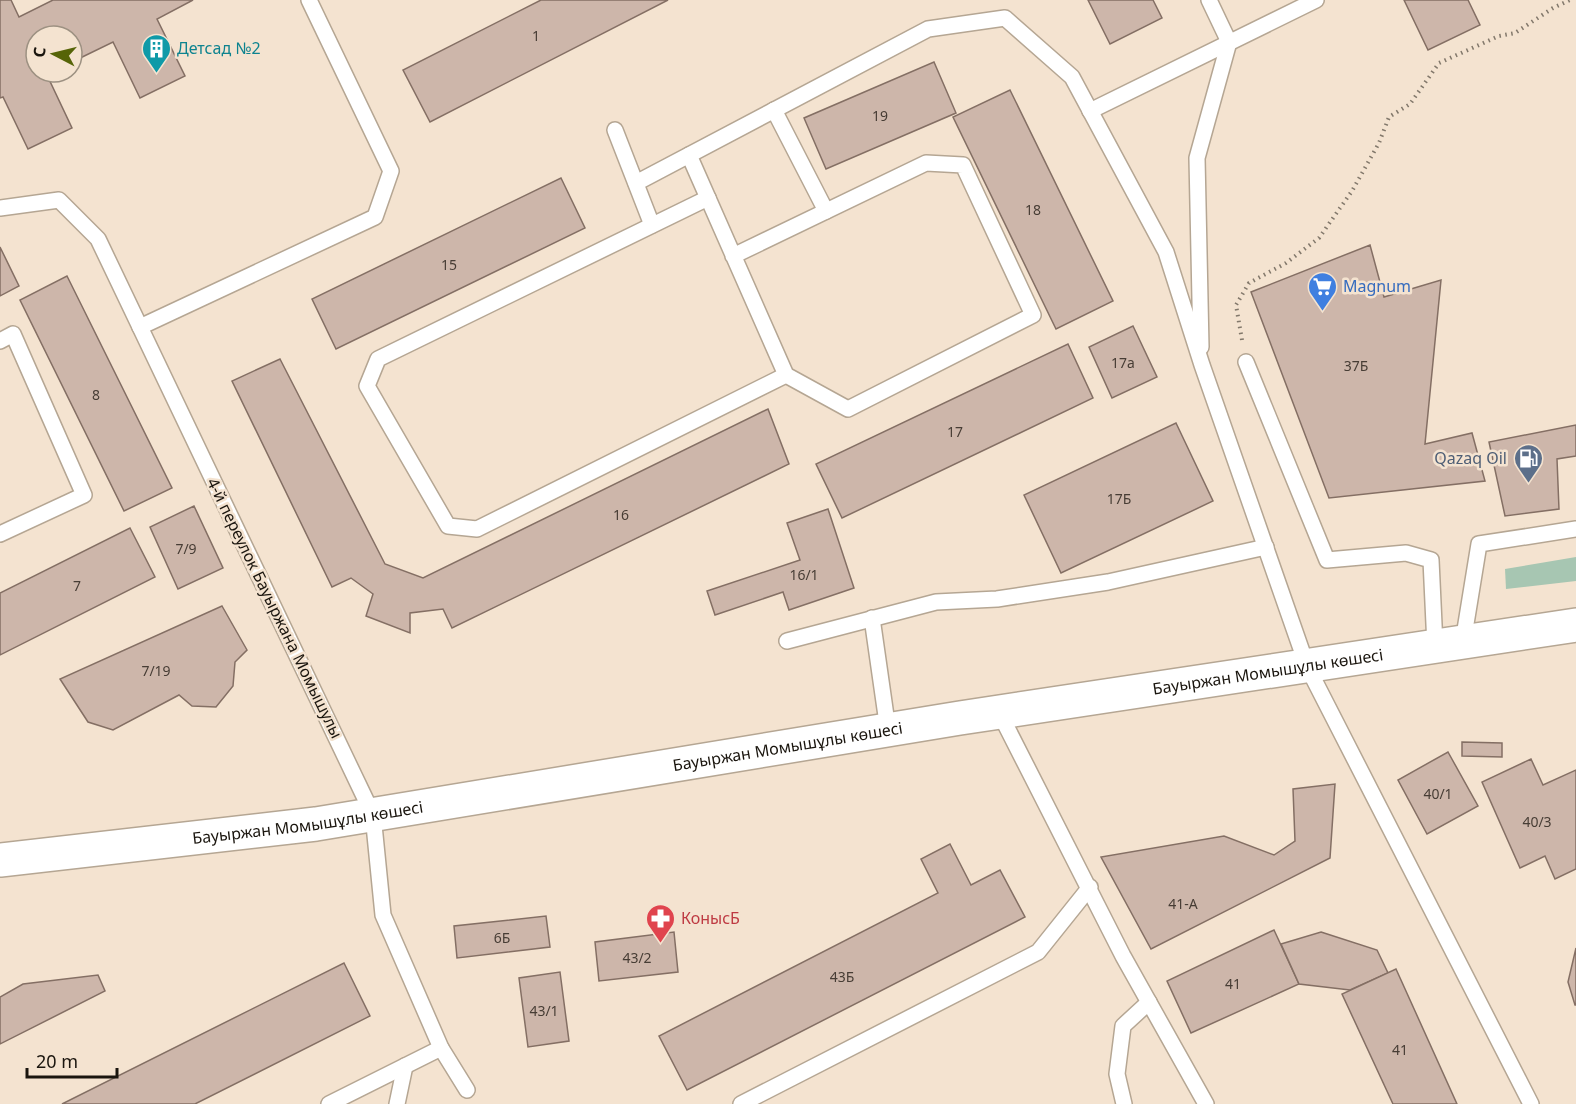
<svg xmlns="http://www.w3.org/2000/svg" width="1576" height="1104" font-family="'Noto Sans',sans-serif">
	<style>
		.green { fill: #a7c6b2 }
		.building { fill: #cdb6aa; stroke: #846f64; stroke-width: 1.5 }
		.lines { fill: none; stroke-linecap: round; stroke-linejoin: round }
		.lane-casing { stroke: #b5a693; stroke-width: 18 }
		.secondary-casing { stroke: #b5a693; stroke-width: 36 }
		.path { stroke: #82786b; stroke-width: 4; stroke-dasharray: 1.5 4.5; stroke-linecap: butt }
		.lane { stroke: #fff; stroke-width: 15 }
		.secondary { stroke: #fff; stroke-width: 33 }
		.labels { text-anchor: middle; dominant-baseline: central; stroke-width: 5; stroke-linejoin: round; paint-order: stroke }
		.number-label { font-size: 14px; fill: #473d35 }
		.culture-label { font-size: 16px; fill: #0d838f; stroke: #f4e3d0; text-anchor: start }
		.shop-label { font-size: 16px; fill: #366cbe; stroke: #f4e3d0; text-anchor: start }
		.service-label { font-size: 16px; fill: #4e5e75; stroke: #f4e3d0; text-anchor: end }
		.street-label { font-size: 16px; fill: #1a150e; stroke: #f4e3d0 }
		.health-label { font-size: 16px; fill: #be3a42; stroke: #f4e3d0; text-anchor: start }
	</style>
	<rect width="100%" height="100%" fill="#f4e3d0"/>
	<path class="green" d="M1576,557V581L1506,589L1505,569Z"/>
	<g class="building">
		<path d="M0,0H11L19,17L53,0H193L157,19L185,76L140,98L113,42L72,62V36H36V72H52L47,75L72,128L28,149L3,97L0,98Z"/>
		<path d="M541,0H668L430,122L403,70Z"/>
		<path d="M1088,0H1153L1162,18L1110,44Z"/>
		<path d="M1404,0H1468L1480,25L1428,50Z"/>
		<path d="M934,62L956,113L826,169L804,118Z"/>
		<path d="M1010,90L1113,301L1056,329L953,117Z"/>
		<path d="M561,178L585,228L336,349L312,299Z"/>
		<path d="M1370,245L1384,297L1441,280L1425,444L1472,433L1485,481L1329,498L1251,292Z"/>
		<path d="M0,247L19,286L0,296Z"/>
		<path d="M67,276L172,488L124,511L20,300Z"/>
		<path d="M1133,326L1157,377L1112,398L1089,347Z"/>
		<path d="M1068,344L1093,398L842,518L816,464Z"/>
		<path d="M280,359L385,564L423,578L768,409L789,464L452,628L443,609L410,613V633L366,616L373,594L351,578L332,587L232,381Z"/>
		<path d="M1176,423L1213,501L1061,573L1024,495Z"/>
		<path d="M1576,425V456L1557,459L1559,509L1505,516L1489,442Z"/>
		<path d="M194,506L223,568L178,589L150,527Z"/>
		<path d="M828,509L854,588L789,610L783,592L715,615L707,591L800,560L787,523Z"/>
		<path d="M130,528L155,577L0,655V593Z"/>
		<path d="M222,606L247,650L235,662L233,686L216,707L192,706L179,695L113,730L88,722L60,679Z"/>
		<path d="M1462,742L1502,743V757L1462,756Z"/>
		<path d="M1448,752L1478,806L1427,834L1398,780Z"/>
		<path d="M1531,759L1543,785L1576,770V869L1555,879L1545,856L1520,868L1482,782Z"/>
		<path d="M1335,784L1330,858L1151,949L1101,857L1224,836L1274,855L1295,841L1293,789Z"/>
		<path d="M950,844L971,885L1000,870L1025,917L687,1090L659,1036L938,893L921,859Z"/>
		<path d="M546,916L550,947L457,958L454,926Z"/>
		<path d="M1274,930L1299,984L1191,1033L1167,981Z"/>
		<path d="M674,932L678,972L599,981L595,942Z"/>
		<path d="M1321,932L1377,950L1388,973L1350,990L1299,984L1281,944Z"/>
		<path d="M1576,948V1005H1575L1568,982Z"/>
		<path d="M344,963L370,1016L195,1104H62Z"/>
		<path d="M1396,969L1457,1104H1393L1342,994Z"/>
		<path d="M560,972L569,1041L528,1047L519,978Z"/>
		<path d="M98,975L105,991L0,1044V997L23,984Z"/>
	</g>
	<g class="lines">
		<defs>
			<g id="lane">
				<path d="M774,110L826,211"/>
				<path d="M1090,111L1316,0"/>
				<path d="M615,130L652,225"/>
				<path d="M689,155L786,375L848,409L1033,315L963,165L926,163L733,256"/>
				<path d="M636,183L928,29L1005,18L1072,77L1166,252L1202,365L1307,666L1531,1104"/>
				<path d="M708,198L378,359L367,386L448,526L477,529L786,375"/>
				<path d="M0,208L59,200L98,239L373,815L383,915L441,1048L467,1090"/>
				<path d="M140,327L375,217L391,171L309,0"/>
				<path d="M0,341L13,334L84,495L0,534"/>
				<path d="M1201,347L1197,158L1229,42L1209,0"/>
				<path d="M1246,362L1327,560L1406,553L1431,560L1435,646"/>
				<path d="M872,618L888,730"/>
				<path d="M787,641L936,602L997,599L1108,582L1266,547"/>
				<path d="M1463,642L1479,544L1576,529"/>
				<path d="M999,712L1123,956L1206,1104"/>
				<path d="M329,1104L441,1048"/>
				<path d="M397,1104L405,1066"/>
				<path d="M741,1104L1038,952L1090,887"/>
				<path d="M1124,1104L1117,1074L1123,1026L1149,1002"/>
			</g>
			<g id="secondary">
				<path id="s1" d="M0,860L316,824L960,718L1576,625"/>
			</g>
		</defs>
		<use href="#lane" class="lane-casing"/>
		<use href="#secondary" class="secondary-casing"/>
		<path class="path" d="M1242,340L1236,305L1249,283L1286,263L1319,238L1352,191L1379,143L1389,117L1410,104L1439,63L1499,36L1515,33L1553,8L1570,0"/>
		<use href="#lane" class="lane"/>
		<use href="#secondary" class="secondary"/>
	</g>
	<defs>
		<symbol id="building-pin" viewBox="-11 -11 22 30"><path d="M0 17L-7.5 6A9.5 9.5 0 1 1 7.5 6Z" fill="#0f9aa8" stroke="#f4e3d0"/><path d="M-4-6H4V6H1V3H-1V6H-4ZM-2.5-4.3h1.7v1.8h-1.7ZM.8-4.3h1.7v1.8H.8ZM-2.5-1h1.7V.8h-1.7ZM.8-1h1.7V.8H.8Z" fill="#fff"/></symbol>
		<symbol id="supermarket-pin" viewBox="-11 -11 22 30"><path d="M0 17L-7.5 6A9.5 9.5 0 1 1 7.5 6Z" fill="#3f7fe0" stroke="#f4e3d0"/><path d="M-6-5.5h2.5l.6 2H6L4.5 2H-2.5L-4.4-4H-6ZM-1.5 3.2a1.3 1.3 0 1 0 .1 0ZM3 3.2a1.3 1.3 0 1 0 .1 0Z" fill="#fff"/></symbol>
		<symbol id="fuel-pin" viewBox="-11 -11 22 30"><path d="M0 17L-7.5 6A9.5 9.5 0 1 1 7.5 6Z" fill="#5c6f8a" stroke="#f4e3d0"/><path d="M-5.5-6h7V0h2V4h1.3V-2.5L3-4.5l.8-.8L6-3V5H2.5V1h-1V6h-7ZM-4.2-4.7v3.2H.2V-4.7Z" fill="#fff"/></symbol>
		<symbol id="pharmacy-pin" viewBox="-11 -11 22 30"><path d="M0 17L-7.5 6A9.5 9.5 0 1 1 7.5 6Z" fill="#e0444e" stroke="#f4e3d0"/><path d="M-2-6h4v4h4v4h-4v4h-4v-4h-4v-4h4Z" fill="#fff"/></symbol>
	</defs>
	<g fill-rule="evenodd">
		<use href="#building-pin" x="140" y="32" width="33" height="45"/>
		<use href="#supermarket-pin" x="1306" y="270" width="33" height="45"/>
		<use href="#fuel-pin" x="1512" y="442" width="33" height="45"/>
		<use href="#pharmacy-pin" x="644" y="902" width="33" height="45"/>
	</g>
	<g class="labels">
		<g class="number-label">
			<text x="536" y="35">1</text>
			<text x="880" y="115">19</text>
			<text x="1033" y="209">18</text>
			<text x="449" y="264">15</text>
			<text x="1123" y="362">17а</text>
			<text x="1356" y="365">37Б</text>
			<text x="96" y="394">8</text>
			<text x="955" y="431">17</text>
			<text x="1119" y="498">17Б</text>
			<text x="621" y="514">16</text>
			<text x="186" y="548">7/9</text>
			<text x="804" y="574">16/1</text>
			<text x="77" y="585">7</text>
			<text x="156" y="670">7/19</text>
			<text x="1438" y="793">40/1</text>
			<text x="1537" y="821">40/3</text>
			<text x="1183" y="903">41-А</text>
			<text x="502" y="937">6Б</text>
			<text x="637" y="957">43/2</text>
			<text x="842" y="976">43Б</text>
			<text x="1233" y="983">41</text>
			<text x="544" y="1010">43/1</text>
			<text x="1400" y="1049">41</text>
		</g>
		<g class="culture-label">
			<text x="177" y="48">Детсад №2</text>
		</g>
		<g class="shop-label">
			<text x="1343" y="286">Magnum</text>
		</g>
		<g class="service-label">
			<text x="1507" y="458">Qazaq Oil</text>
		</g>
		<g class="street-label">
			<text transform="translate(275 608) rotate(64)">4-й переулок Бауыржана Момышулы</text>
			<text stroke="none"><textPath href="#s1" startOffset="1282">Бауыржан Момышұлы көшесі</textPath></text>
			<text stroke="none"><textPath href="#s1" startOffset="796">Бауыржан Момышұлы көшесі</textPath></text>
			<text stroke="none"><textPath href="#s1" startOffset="310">Бауыржан Момышұлы көшесі</textPath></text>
		</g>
		<g class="health-label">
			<text x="681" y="918">КонысБ</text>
		</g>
	</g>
	<g transform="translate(54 54) rotate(277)"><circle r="28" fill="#f4e3d0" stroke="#9d9182" stroke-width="1.5"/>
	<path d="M0-4.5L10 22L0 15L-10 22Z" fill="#566408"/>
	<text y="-9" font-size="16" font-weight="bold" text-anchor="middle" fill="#1a150e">С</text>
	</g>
	<path d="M27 1068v9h90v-9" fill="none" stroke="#1a150e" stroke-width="3"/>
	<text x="36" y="1068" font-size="18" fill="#1a150e" stroke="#f4e3d0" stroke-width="4.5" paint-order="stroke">20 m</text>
</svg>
